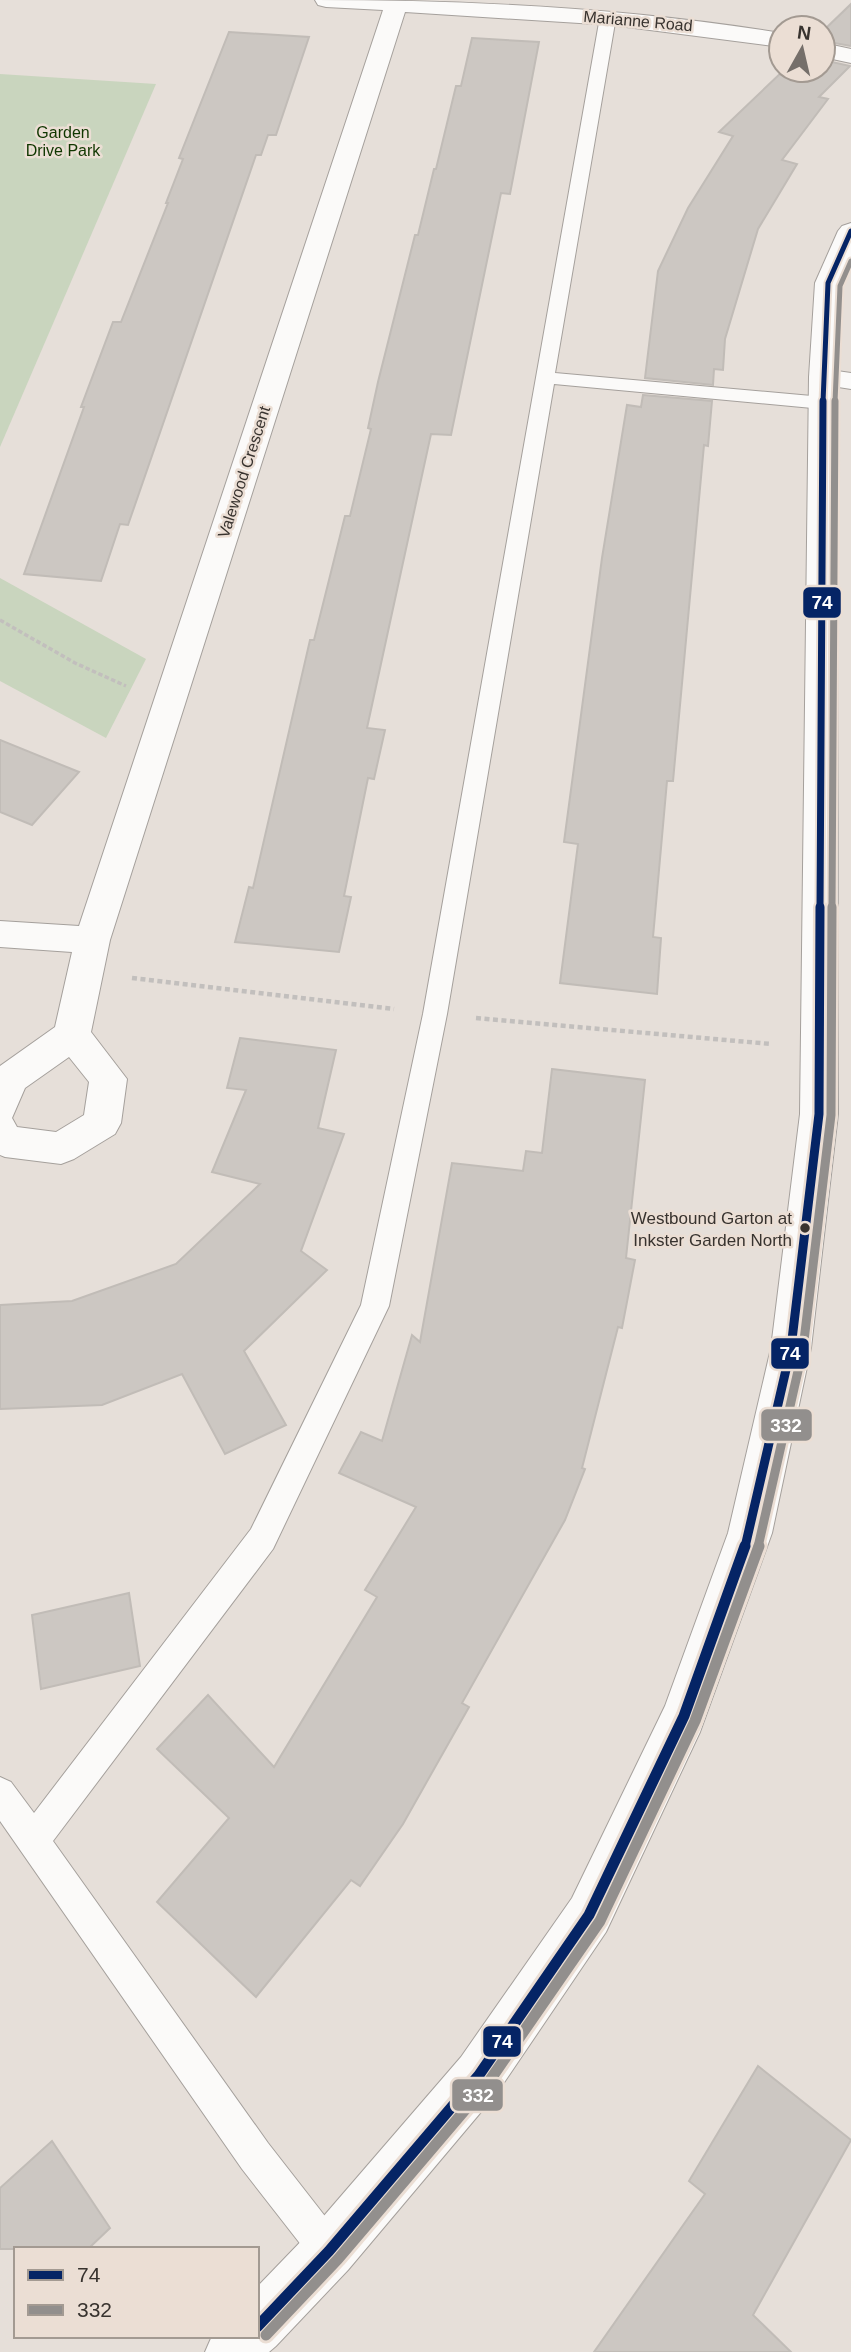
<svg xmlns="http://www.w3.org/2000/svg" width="851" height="2352" font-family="Helvetica,sans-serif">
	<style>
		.green { fill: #c9d5be }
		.building { fill: #ccc7c2; stroke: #c1bcb7; stroke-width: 2 }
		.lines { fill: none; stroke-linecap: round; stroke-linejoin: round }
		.service-casing { stroke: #a5a09c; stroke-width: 2 }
		.minor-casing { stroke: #a5a09c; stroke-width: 2 }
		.tertiary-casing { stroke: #a5a09c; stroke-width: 2 }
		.path-far1 { stroke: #c2bfbd; stroke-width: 3.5; stroke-dasharray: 4.5 2.5; stroke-linecap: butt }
		.path { stroke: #c2bfbd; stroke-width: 4.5; stroke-dasharray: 5 3.5; stroke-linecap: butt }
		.service { fill: #fbfaf9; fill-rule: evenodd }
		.minor { fill: #fbfaf9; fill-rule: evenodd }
		.tertiary { fill: #fbfaf9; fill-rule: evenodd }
		.bus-1-far3-casing { stroke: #ebded4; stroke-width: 9 }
		.bus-1-far2-casing { stroke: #ebded4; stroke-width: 11 }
		.bus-1-far1-casing { stroke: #ebded4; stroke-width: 14 }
		.bus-1-casing { stroke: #ebded4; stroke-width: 17 }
		.bus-2-far3-casing { stroke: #ebded4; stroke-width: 9 }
		.bus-2-far2-casing { stroke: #ebded4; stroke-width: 11 }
		.bus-2-far1-casing { stroke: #ebded4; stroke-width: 14 }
		.bus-2-casing { stroke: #ebded4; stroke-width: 17 }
		.bus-1-far3 { stroke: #052465; stroke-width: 5 }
		.bus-1-far2 { stroke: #052465; stroke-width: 7 }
		.bus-1-far1 { stroke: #052465; stroke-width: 9 }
		.bus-1 { stroke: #052465; stroke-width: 11 }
		.bus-2-far3 { stroke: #928f8d; stroke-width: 5 }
		.bus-2-far2 { stroke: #928f8d; stroke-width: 7 }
		.bus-2-far1 { stroke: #928f8d; stroke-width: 9 }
		.bus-2 { stroke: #928f8d; stroke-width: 11 }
		.bus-dot { fill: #38332f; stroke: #ebded4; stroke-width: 2.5 }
		.labels { text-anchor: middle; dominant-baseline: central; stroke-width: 5; stroke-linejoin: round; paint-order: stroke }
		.far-street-label { font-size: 16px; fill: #38332f; stroke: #ebded4 }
		.far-park-label { font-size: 16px; fill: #103700; stroke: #ebded4 }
		.bus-label { font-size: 17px; fill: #38332f; stroke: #ebded4; text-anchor: end }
		.line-badge { stroke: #ebded4; stroke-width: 2.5 }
		.badge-label { font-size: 19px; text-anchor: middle; font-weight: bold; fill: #fff }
	</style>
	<rect width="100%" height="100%" fill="#e6dfd9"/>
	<g class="green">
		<path d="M0,74L156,84L0,447Z"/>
		<path d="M0,578L146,659L106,738L0,681Z"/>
	</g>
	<g class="building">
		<path d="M851,4V46L823,41V31Z"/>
		<path d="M229,32L309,37L276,135H268L261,155H256L128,525L120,524L101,581L24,574L84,407H81L113,322H121L168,203H166L183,159L179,158Z"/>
		<path d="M472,38L539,42L510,194L501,193L451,435L431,434L367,728L385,730L374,779L368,778L344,896L351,897L339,952L235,942L249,887L253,888L310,640H314L345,516H350L371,429L368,428L378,382L415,235H418L434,169H436L456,86H461Z"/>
		<path d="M823,60L850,66L819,97L828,99L782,160L797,164L758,229L725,339L723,370L714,369L713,385L645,378L658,271L688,208L733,136L719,132L784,70H823Z"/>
		<path d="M643,395L712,401L708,446L704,445L673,781H667L653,937L661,938L657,994L560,983L578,844L564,842L602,558L627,405L641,407Z"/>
		<path d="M0,740L79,772L32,825L0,812Z"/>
		<path d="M240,1038L336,1050L318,1128L344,1134L301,1251L327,1270L244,1351L286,1425L225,1454L182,1374L102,1405L0,1409V1305L72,1301L176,1264L260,1184L212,1172L246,1090L227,1088Z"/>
		<path d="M552,1069L645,1080L626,1258L635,1260L622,1328L618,1327L582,1468L585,1469L565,1520L462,1703L469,1707L403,1824L360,1886L351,1880L256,1997L157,1902L229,1818L157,1749L208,1695L274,1767L377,1597L365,1590L416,1507L339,1473L361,1432L382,1441L412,1335L420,1342L452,1163L523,1171L526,1151L542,1153Z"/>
		<path d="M129,1593L140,1666L41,1689L32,1615Z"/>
		<path d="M758,2066L851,2140L753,2315L791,2352H594L705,2194L689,2181Z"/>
		<path d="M52,2141L110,2228L88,2249H0V2188Z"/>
	</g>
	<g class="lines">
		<defs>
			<path id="service" d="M608,12L616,17L555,373L823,397L832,403L823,409L554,384L447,1014L389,1306L273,1549L53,1841L268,2143L342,2238L347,2251L342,2264L329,2269L316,2264L242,2169L0,1821V1777L11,1782L34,1813L251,1529L361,1305L423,1014L600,17Z"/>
			<g id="minor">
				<path d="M315,0C471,0 627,8 781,33V47L611,25L405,12L110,940L91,1032L127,1079L121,1123L115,1134L74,1159L61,1164L5,1157L0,1155V1066L55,1027L72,952L0,947V921L79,926L383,10L326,7L318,5ZM69,1057L89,1082L84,1115L56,1132L17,1127L12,1118L25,1088Z"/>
				<path d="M823,43L851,49V63L823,57Z"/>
				<path d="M823,369L851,373V389L813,383L809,377L813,371Z"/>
			</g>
			<path id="tertiary" d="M851,223V260L841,283L837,377L838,1114L811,1348L772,1533L700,1732L606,1932L497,2093L348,2270L276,2346L269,2352H205L212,2336H257V2287L310,2232L461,2057L572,1898L665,1706L728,1533L771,1348L800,1114L809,377L815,283L838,231L842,226Z"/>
		</defs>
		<use href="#service" class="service-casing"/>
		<use href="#minor" class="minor-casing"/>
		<use href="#tertiary" class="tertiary-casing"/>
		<path class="path-far1" d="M0,620L75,663L126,686"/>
		<g class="path">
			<path d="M132,978L394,1009"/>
			<path d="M476,1018L771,1044"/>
		</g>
		<use href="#service" class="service"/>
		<use href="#minor" class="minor"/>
		<use href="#tertiary" class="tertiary"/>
		<defs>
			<path id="bus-1-far3" d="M823,402L828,283L851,231"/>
			<path id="bus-1-far2" d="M820,909L823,401"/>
			<path id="bus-1-far1" d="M745,1547L791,1348L819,1114L820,907"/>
			<path id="bus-1" d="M257,2327L329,2251L479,2075L589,1915L684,1716L745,1546"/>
			<path id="bus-2-far3" d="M835,402L840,286L851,261"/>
			<path id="bus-2-far2" d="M832,909L835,401"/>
			<path id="bus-2-far1" d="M758,1547L803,1349L831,1115L832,907"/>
			<path id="bus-2" d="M266,2335L338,2259L488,2083L600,1921L695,1721L759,1546"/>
		</defs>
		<use href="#bus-1-far3" class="bus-1-far3-casing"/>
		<use href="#bus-1-far2" class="bus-1-far2-casing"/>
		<use href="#bus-1-far1" class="bus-1-far1-casing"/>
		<use href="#bus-1" class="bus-1-casing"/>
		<use href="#bus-2-far3" class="bus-2-far3-casing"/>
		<use href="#bus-2-far2" class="bus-2-far2-casing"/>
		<use href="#bus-2-far1" class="bus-2-far1-casing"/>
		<use href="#bus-2" class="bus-2-casing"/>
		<use href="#bus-1-far3" class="bus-1-far3"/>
		<use href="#bus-1-far2" class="bus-1-far2"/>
		<use href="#bus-1-far1" class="bus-1-far1"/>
		<use href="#bus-1" class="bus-1"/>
		<use href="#bus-2-far3" class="bus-2-far3"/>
		<use href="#bus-2-far2" class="bus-2-far2"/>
		<use href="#bus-2-far1" class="bus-2-far1"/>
		<use href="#bus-2" class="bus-2"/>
	</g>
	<circle class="bus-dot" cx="805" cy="1228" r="6"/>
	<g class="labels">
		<g class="far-street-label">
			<text transform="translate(638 21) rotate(5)">Marianne Road</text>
			<text transform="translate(244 472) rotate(-72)">Valewood Crescent</text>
		</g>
		<g class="far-park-label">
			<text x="63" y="132">Garden<tspan x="63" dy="18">Drive Park</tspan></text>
		</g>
		<g class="bus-label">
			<text x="792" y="1218">Westbound Garton at<tspan x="792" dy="22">Inkster Garden North</tspan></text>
		</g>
	</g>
	<g class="line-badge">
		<rect x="802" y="586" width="40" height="33" rx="7" fill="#052465"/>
		<rect x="770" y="1337" width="40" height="33" rx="7" fill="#052465"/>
		<rect x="760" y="1408" width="53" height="34" rx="7" fill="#928f8d"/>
		<rect x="482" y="2025" width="40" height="33" rx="7" fill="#052465"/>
		<rect x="451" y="2078" width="53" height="34" rx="7" fill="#928f8d"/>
	</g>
	<g class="badge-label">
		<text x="822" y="609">74</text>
		<text x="790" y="1360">74</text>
		<text x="786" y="1432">332</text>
		<text x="502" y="2048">74</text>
		<text x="478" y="2102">332</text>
	</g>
	<rect x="14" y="2247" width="245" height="91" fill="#ebded4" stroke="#a39a92" stroke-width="2"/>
	<rect x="28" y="2270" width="35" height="10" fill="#052465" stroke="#a39a92" stroke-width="2"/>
	<text x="77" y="2282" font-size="21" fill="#38332f">74</text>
	<rect x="28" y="2305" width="35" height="10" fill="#928f8d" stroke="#a39a92" stroke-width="2"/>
	<text x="77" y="2317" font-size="21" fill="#38332f">332</text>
	<g transform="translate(802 49) rotate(8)"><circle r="33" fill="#ebded4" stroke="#a39a92" stroke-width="2"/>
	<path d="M0-5L12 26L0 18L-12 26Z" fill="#756f6a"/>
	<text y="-10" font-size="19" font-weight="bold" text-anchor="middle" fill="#38332f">N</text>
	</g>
</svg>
